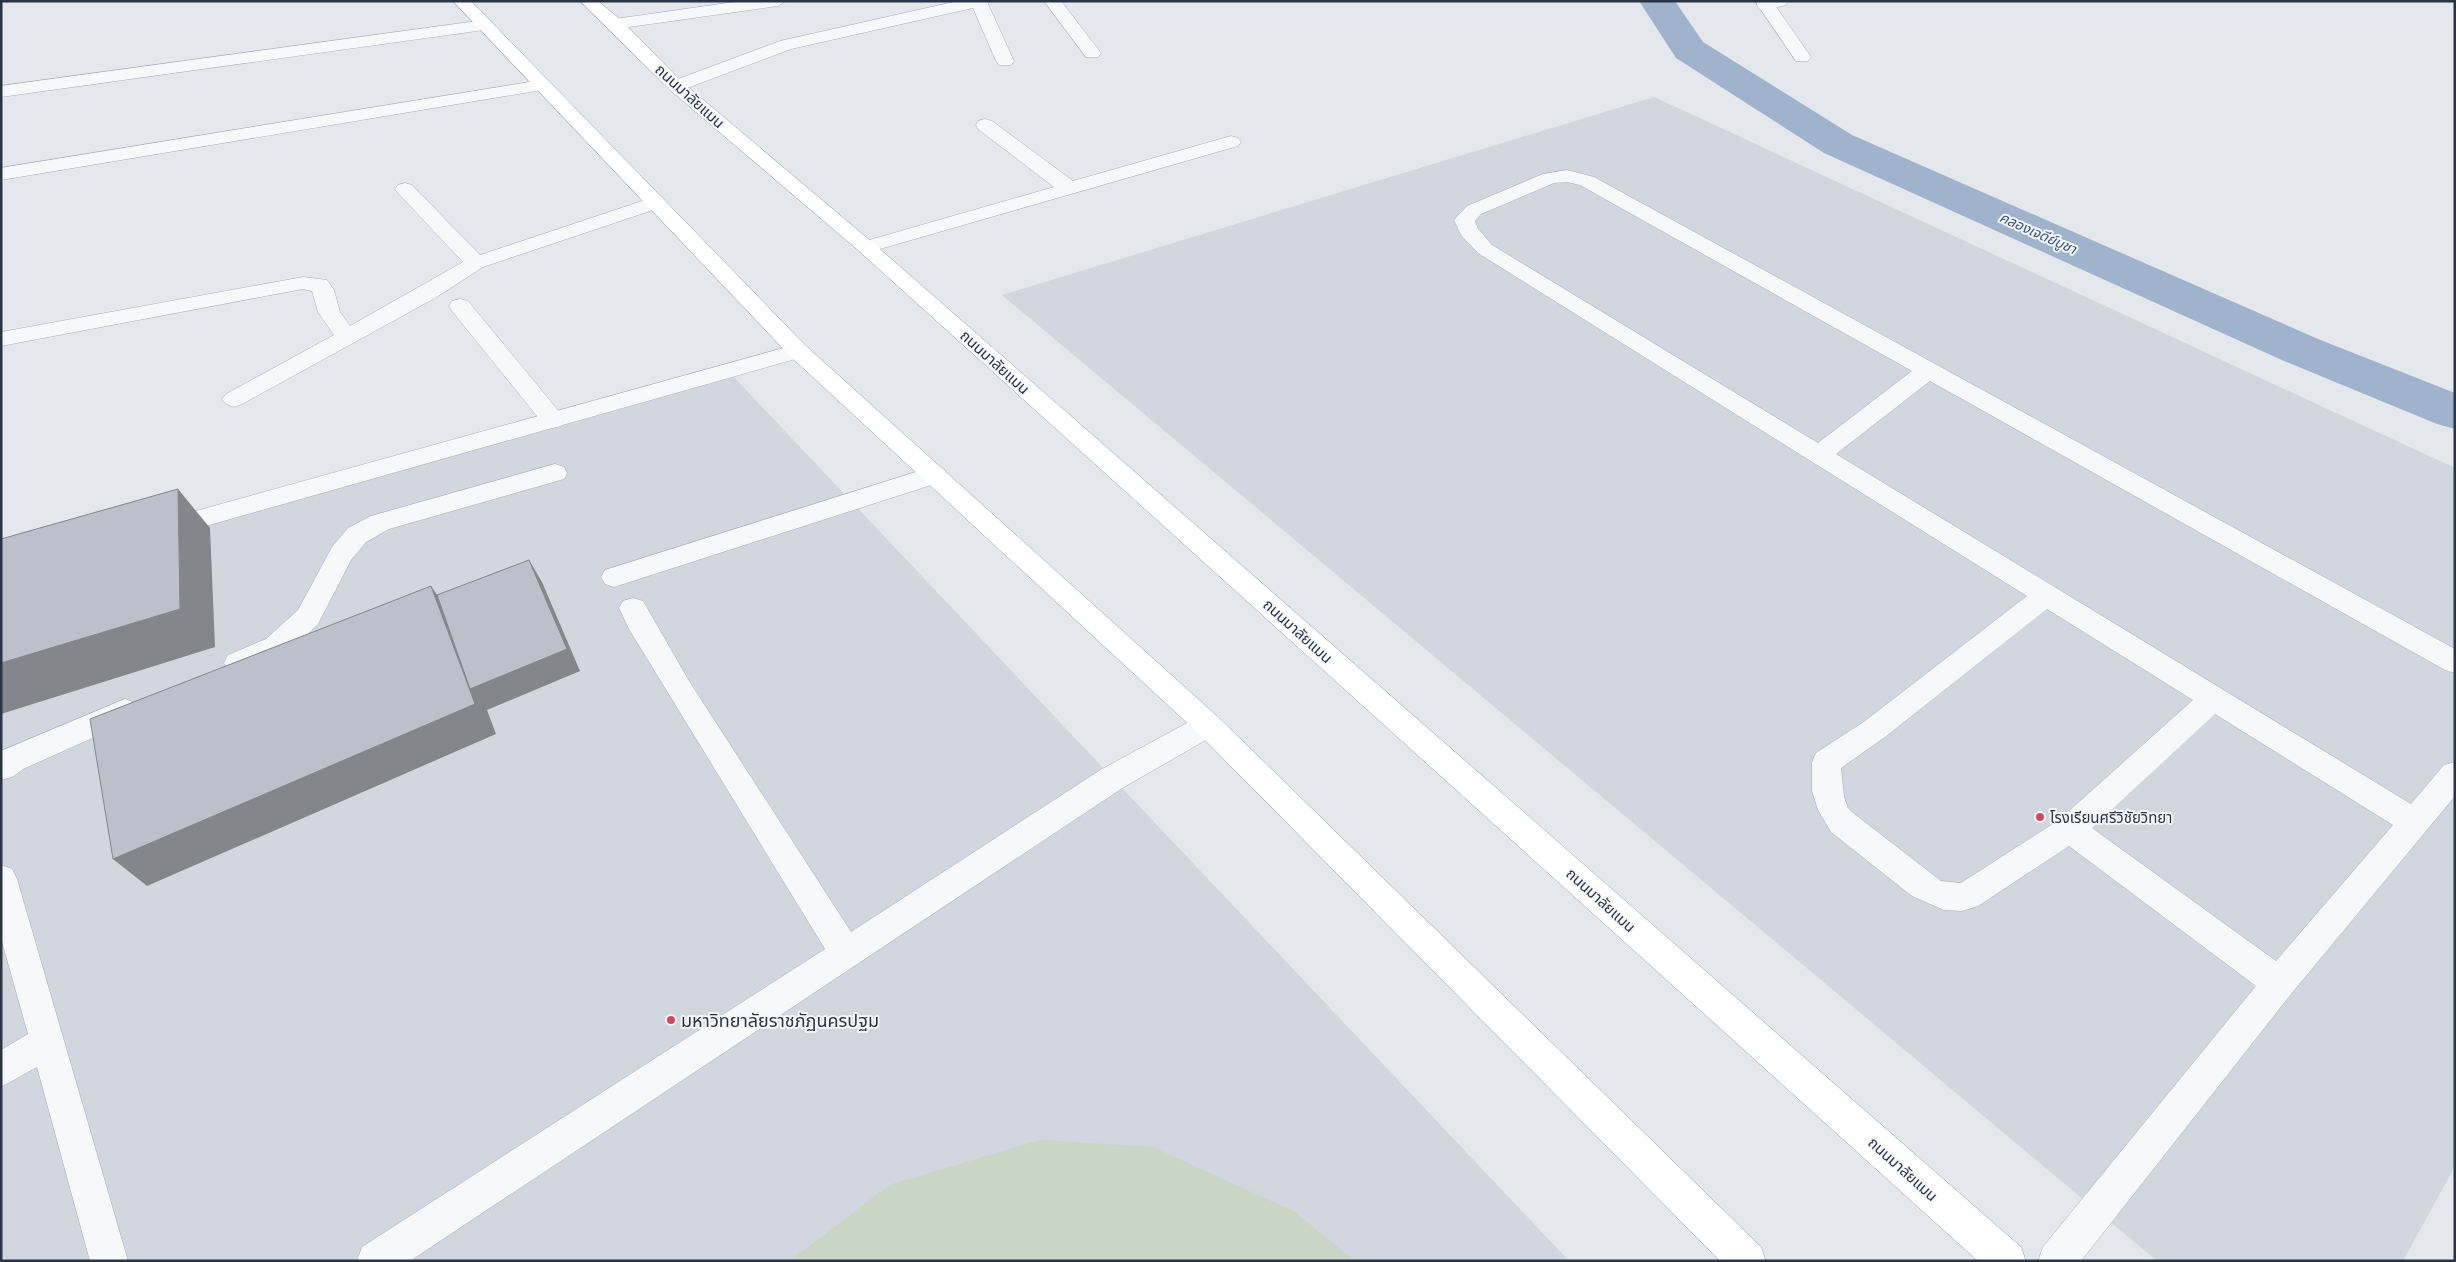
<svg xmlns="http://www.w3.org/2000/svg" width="2456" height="1262" font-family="'Asap Condensed','Noto Sans Thai',sans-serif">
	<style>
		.built { fill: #d2d6de }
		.green { fill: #c9d6c5 }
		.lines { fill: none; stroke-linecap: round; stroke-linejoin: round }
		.canal { fill: #9fb4cc; fill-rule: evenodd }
		.service-casing { stroke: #a9aeb7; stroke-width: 1 }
		.minor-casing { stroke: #a9aeb7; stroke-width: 1 }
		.trunk-casing { stroke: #8b94a3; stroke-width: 1 }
		.service { fill: #f7f8fa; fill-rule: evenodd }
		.minor { fill: #f7f8fa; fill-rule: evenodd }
		.trunk { fill: #fff; fill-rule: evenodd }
		.shaded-wall { fill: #83868d }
		.building { fill: #bbc0ca; stroke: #83868d }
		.poi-dot { fill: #d1495b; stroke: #f4f6f9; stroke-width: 2 }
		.labels { text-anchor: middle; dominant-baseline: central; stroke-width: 4; stroke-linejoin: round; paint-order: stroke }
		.far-water-label { font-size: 14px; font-style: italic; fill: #34527a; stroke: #f4f6f9 }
		.street-label { font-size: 15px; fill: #2b3445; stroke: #f4f6f9 }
		.poi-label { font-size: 15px; fill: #2b3445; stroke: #f4f6f9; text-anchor: start }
		.near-poi-label { font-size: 18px; fill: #2b3445; stroke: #f4f6f9; text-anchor: start }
	</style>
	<rect width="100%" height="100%" fill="#e4e7ec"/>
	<g class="built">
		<path d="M1654,97L2455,468V1166L2403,1261H2157L1002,295Z"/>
		<path d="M730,373L1569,1261H1V580Z"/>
	</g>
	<path class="green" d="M1040,1140L1153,1147L1295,1212L1355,1261H790L889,1185Z"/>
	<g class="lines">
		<path class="canal" d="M1639,1H1675L1703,42L1852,135L2318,339L2455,393V429L2437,424L2284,361L1824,153L1676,58Z"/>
		<defs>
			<g id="service">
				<path d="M958,1H990L988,4L1014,61L1011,65H999L996,61L973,8L791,49L682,90H670L667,86L670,82L780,41Z"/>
				<path d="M1044,1H1061L1101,53L1098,57H1086Z"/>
				<path d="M1759,1H1788L1786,5L1765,10L1759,9L1757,5Z"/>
				<path d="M985,119L992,121L1073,181L1231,136L1238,138L1241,142L1238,146L873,251L866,253L859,251L856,247L859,243L1054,187L978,129L976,125L978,121Z"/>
				<path d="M1567,170L1594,177L2455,649V673L2445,670L1930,381L1836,454L2411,804L2444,765L2455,762V796L2291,994L2081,1261H2038L2043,1247L2256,986L2069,846L1978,906L1962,911L1944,910L1912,896L1831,832L1818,810L1812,791V762L1816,753L1865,721L2027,596L1478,253L1461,235L1454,220L1467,206L1543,174ZM1567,182L1580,185L1912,371L1818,443L1492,245L1478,229L1475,221L1481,214L1554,183ZM2047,609L2193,700L2059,820L1961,883L1941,881L1853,813L1848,808L1844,797L1841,768L1885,737ZM2215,714L2393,825L2276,961L2092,828Z"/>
				<path d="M405,183L412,185L480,255L648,199L655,197L662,199L665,203L662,207L483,267L435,298L242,404L234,407L226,404L222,399L226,394L334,335L318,312L312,291L303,289L1,346V332L303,277L327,280L334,290L340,312L350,326L463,262L398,193L395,189L398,185Z"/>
				<path d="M460,299L468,301L561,414L565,420L561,426L553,428L545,426L452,311L449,306L452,301Z"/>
				<path d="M555,464L564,467L567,473L564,479L389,529L366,542L351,560L318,624L286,655L238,674L228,671L224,663L228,655L266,639L298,610L332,547L348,528L371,516Z"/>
				<path d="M935,466L944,469L947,475L944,481L614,587L605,584L601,577L605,570Z"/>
				<path d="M633,598L643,601L689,681L851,932L1102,769L1198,717L1208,713L1218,717L1223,725L1218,733L1124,787L410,1261H357L362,1247L825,949L629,629L619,608L623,601Z"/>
				<path d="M125,699L135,703L139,711L135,719L23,769L12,777L1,780V751Z"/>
				<path d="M1,865L12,869L17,879L128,1261H90L37,1067L1,1087V1050L28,1034L1,938Z"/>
			</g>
			<g id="minor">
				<path d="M741,1H786L778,6L615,29L609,28L606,24L609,20L615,19Z"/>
				<path d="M1755,1H1772L1811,57L1808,61H1796Z"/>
				<path d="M485,20L491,21L494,25L491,29L1,97V86Z"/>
				<path d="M542,80L548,81L551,85L548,89L1,180V168Z"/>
				<path d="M798,344L806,346L809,351L806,356L167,537L158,535L154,528L158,521L167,519Z"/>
			</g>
			<g id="trunk">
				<path d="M453,1H471L806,346L1218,717L1761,1247L1766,1261H1720L1198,733L790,356Z"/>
				<path d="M580,1H598L621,20L682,82L873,243L2021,1247L2026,1261H1978L859,251L670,90Z"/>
			</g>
		</defs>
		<use href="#service" class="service-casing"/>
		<use href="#minor" class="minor-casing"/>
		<use href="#trunk" class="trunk-casing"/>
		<use href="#service" class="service"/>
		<use href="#minor" class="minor"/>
		<use href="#trunk" class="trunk"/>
	</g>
	<g class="shaded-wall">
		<path d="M178,489L210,528L215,647L1,714V663Z"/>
		<path d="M529,560L542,582L580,671L487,710L496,734L147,886L113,859L431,586L452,617Z"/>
	</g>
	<g class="building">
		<path d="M178,489L180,609L1,663V539Z"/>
		<path d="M529,560L567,649L470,689L437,595Z"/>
		<path d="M431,586L475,704L113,859L90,719Z"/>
	</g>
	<g class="poi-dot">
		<circle cx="2040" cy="817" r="5"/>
		<circle cx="671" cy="1020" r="5"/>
	</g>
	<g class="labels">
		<g class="far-water-label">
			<text transform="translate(2038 233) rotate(24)">คลองเจดีย์บูชา</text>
		</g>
		<g class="street-label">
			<text transform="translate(690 96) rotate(42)">ถนนมาลัยแมน</text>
			<text transform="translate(995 362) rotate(42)">ถนนมาลัยแมน</text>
			<text transform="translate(1298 631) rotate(42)">ถนนมาลัยแมน</text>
			<text transform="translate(1601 900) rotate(42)">ถนนมาลัยแมน</text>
			<text transform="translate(1903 1169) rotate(42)">ถนนมาลัยแมน</text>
		</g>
		<g class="poi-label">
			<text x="2050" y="817">โรงเรียนศรีวิชัยวิทยา</text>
		</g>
		<g class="near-poi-label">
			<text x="681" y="1020">มหาวิทยาลัยราชภัฏนครปฐม</text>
		</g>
	</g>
	<rect width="2456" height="1262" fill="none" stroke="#2b3445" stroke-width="5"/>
</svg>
